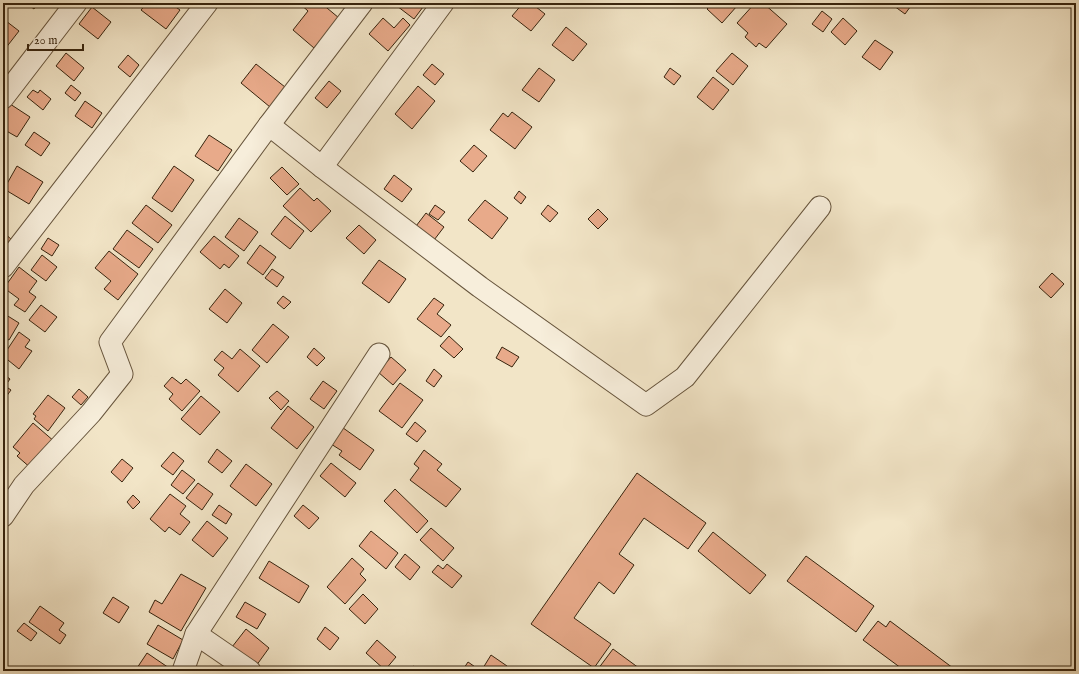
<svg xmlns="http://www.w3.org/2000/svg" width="1079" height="674" font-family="'IM FELL English',serif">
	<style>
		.building { fill: #e8aa8a; stroke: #37240e }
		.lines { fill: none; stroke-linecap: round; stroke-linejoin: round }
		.minor-casing { stroke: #66543c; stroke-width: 23 }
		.minor { stroke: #f7eedb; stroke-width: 21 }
	</style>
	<rect width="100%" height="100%" fill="#f2e5c7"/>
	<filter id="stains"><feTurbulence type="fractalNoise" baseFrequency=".005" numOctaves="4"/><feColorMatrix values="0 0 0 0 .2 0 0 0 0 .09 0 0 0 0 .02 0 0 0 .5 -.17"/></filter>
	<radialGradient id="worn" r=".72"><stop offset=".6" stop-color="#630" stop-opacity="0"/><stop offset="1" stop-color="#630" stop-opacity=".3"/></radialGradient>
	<g class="building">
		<path d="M26,3H38L34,9Z"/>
		<path d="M147,3H170L180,10L166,29L141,10Z"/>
		<path d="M299,3H321L339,18L314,48L293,30L308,11Z"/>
		<path d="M399,3H426L414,19L397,6Z"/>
		<path d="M523,3H531L545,14L531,31L512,16Z"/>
		<path d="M713,3H733L737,6L722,23L707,9Z"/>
		<path d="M755,3H763L787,24L766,48L759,43L756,47L745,37L748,33L737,23Z"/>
		<path d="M890,3H913L905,14Z"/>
		<path d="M92,7L111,22L98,39L79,24Z"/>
		<path d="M822,11L832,19L823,32L812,24Z"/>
		<path d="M383,18L394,28L403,18L410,25L388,51L369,34Z"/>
		<path d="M843,18L857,31L845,45L831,32Z"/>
		<path d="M6,21L19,31L5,49L3,47V25Z"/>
		<path d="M566,27L587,44L573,61L552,45Z"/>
		<path d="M875,40L893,52L880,70L862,57Z"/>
		<path d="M66,53L84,68L74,81L56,66Z"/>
		<path d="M732,53L748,66L733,85L716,71Z"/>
		<path d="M128,55L139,65L130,77L118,67Z"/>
		<path d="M256,64L285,87L270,107L241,83Z"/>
		<path d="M432,64L444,74L435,85L423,75Z"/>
		<path d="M539,68L555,80L539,102L522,90Z"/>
		<path d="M670,68L681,76L674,85L664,77Z"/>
		<path d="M713,77L729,90L713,110L697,97Z"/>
		<path d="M329,81L341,91L327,108L315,98Z"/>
		<path d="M71,85L81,93L75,101L65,93Z"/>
		<path d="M418,86L435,101L412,129L395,114Z"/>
		<path d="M33,90L38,93L40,90L51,99L43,110L27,97Z"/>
		<path d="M85,101L102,113L92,128L75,116Z"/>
		<path d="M7,102L30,117L17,137L3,129V108Z"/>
		<path d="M512,112L532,127L515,149L490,130L503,113L508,117Z"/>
		<path d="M34,132L50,143L41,156L25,145Z"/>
		<path d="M209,135L232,150L218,171L195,156Z"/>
		<path d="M474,145L487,156L473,172L460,161Z"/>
		<path d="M17,166L43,182L29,204L4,189Z"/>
		<path d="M174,166L194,180L172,212L152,198Z"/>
		<path d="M282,167L299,184L287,195L270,178Z"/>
		<path d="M394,175L412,189L402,202L384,189Z"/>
		<path d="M300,188L314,201L317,198L331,211L311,232L283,206Z"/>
		<path d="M519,191L526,197L521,204L514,198Z"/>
		<path d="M485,200L508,218L492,239L468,220Z"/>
		<path d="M146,205L172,225L158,243L132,223Z"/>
		<path d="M435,205L445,212L438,220L429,214Z"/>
		<path d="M548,205L558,213L550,222L541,214Z"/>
		<path d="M598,209L608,219L598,229L588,219Z"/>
		<path d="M426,213L444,227L431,244L413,230Z"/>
		<path d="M285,216L304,231L290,249L271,234Z"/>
		<path d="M239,218L258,232L244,251L225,237Z"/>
		<path d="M359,225L376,240L364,254L346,238Z"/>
		<path d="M127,230L153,249L139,268L113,249Z"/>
		<path d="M3,232L12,240L3,252Z"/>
		<path d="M214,236L239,256L229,268L224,264L220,269L200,252Z"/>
		<path d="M48,238L59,245L52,256L41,249Z"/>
		<path d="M260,245L276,257L263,275L247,263Z"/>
		<path d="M109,251L138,274L118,300L104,289L111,281L95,268Z"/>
		<path d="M42,255L57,267L46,281L31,270Z"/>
		<path d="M379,260L406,279L389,303L362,283Z"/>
		<path d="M19,267L37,281L29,292L36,297L25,312L14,305L19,299L4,288Z"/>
		<path d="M272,269L284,277L277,287L265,278Z"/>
		<path d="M1052,273L1064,284L1051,298L1039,287Z"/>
		<path d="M225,289L242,303L227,323L209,309Z"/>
		<path d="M283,296L291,302L284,309L277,303Z"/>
		<path d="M434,298L444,305L437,314L451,325L441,337L417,319Z"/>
		<path d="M41,305L57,317L45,332L29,320Z"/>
		<path d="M3,313L19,323L9,340L3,337Z"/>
		<path d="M273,324L289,337L267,363L252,350Z"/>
		<path d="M19,332L30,340L25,347L32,351L19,369L3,356Z"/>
		<path d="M449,336L463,349L454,358L440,346Z"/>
		<path d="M502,347L519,357L512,367L496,358Z"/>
		<path d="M314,348L325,358L317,366L307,357Z"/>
		<path d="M240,349L260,366L238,392L218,375L224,368L214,360L222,351L232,359Z"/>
		<path d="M391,357L406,370L393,385L378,372Z"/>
		<path d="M434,369L442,376L434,387L426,381Z"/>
		<path d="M3,374L10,379L5,386L11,390L3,401Z"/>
		<path d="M172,377L181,384L186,379L200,391L182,411L169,399L173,394L164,386Z"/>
		<path d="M323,381L337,391L324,409L310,399Z"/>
		<path d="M400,383L423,400L402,428L379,411Z"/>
		<path d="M79,389L88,397L81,405L72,397Z"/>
		<path d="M277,391L289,401L281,410L269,398Z"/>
		<path d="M48,395L65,408L48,431L34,419L36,416L33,414Z"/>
		<path d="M201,396L220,412L200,435L181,419Z"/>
		<path d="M288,406L314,427L297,449L271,428Z"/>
		<path d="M415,422L426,431L417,442L406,434Z"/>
		<path d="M33,423L55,442L32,469L17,456L20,453L13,447Z"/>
		<path d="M339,425L374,450L360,470L339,455L342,451L331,444Z"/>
		<path d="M217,449L232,461L222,473L208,462Z"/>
		<path d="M424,450L442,464L437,470L461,489L446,507L410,480L419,468L414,464Z"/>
		<path d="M173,452L184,461L173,475L161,466Z"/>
		<path d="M122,459L133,468L122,482L111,472Z"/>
		<path d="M331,463L356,483L345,497L320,476Z"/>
		<path d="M246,464L272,484L256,506L230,486Z"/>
		<path d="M182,470L195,480L183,494L171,485Z"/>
		<path d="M637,473L706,523L688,549L644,518L619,554L634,565L614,594L599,582L574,618L611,644L594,668L531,624Z"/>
		<path d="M198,483L213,494L202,510L186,498Z"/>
		<path d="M395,489L428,521L417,533L384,501Z"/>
		<path d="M170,494L186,506L180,514L190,522L180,535L169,527L165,532L150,519Z"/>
		<path d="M133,495L140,502L133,509L127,502Z"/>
		<path d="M219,505L232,514L226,524L212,515Z"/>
		<path d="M303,505L319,518L309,529L294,516Z"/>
		<path d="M207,521L228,538L213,557L192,540Z"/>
		<path d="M431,528L454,548L443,561L420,540Z"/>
		<path d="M371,531L398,553L386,569L359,546Z"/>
		<path d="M713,532L766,575L750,594L698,551Z"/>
		<path d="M405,554L420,567L410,580L395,567Z"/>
		<path d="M806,556L874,606L856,632L787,581Z"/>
		<path d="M352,558L364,569L360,574L366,580L345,604L327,587Z"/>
		<path d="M269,561L309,586L299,603L259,578Z"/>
		<path d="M447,564L462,576L452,588L432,572L438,565L443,569Z"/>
		<path d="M181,574L206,588L181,631L149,612L155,600L162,604Z"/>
		<path d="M363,594L378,609L365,624L349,609Z"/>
		<path d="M113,597L129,607L119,623L103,613Z"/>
		<path d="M245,602L266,614L257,629L236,617Z"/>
		<path d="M40,606L64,623L59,630L66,635L60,644L29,622Z"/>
		<path d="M878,621L886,627L890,621L957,671H905L863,640Z"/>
		<path d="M24,623L37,633L31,641L17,631Z"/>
		<path d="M158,625L183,640L173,659L147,644Z"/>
		<path d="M325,627L339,638L330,650L317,639Z"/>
		<path d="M246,629L269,648L256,666L232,647Z"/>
		<path d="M377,640L396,657L385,670L366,653Z"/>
		<path d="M613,649L643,671H601L598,669Z"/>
		<path d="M147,653L172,670V671H135Z"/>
		<path d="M491,655L507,666L503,671H487L483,668Z"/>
		<path d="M468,662L481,671H462Z"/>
		<path d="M413,666L422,671H410Z"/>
	</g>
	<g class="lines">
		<defs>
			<g id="minor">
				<path d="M3,98L76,3"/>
				<path d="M269,125L362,3"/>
				<path d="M322,167L443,3"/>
				<path d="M3,267L207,3"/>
				<path d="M3,516L24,485L91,413L122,374L110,342L269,125L322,167L480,287L646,405L685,377L820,207"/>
				<path d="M196,634L250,671"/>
				<path d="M183,671L196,634L379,354"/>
			</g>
		</defs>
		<use href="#minor" class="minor-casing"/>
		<use href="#minor" class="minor"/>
	</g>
	<rect width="1079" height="674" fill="none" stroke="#f2e5c7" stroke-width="16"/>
	<rect x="4" y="4" width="1071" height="666" fill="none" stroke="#37240e" stroke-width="2"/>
	<rect x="8" y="8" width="1063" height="658" fill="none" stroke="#37240e"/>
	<path d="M28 44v6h55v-6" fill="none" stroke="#37240e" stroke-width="2"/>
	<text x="34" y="44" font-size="12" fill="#37240e" stroke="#f7eedb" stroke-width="3" paint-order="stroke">20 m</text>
	<rect width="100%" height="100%" filter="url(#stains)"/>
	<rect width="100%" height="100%" fill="url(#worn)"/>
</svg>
